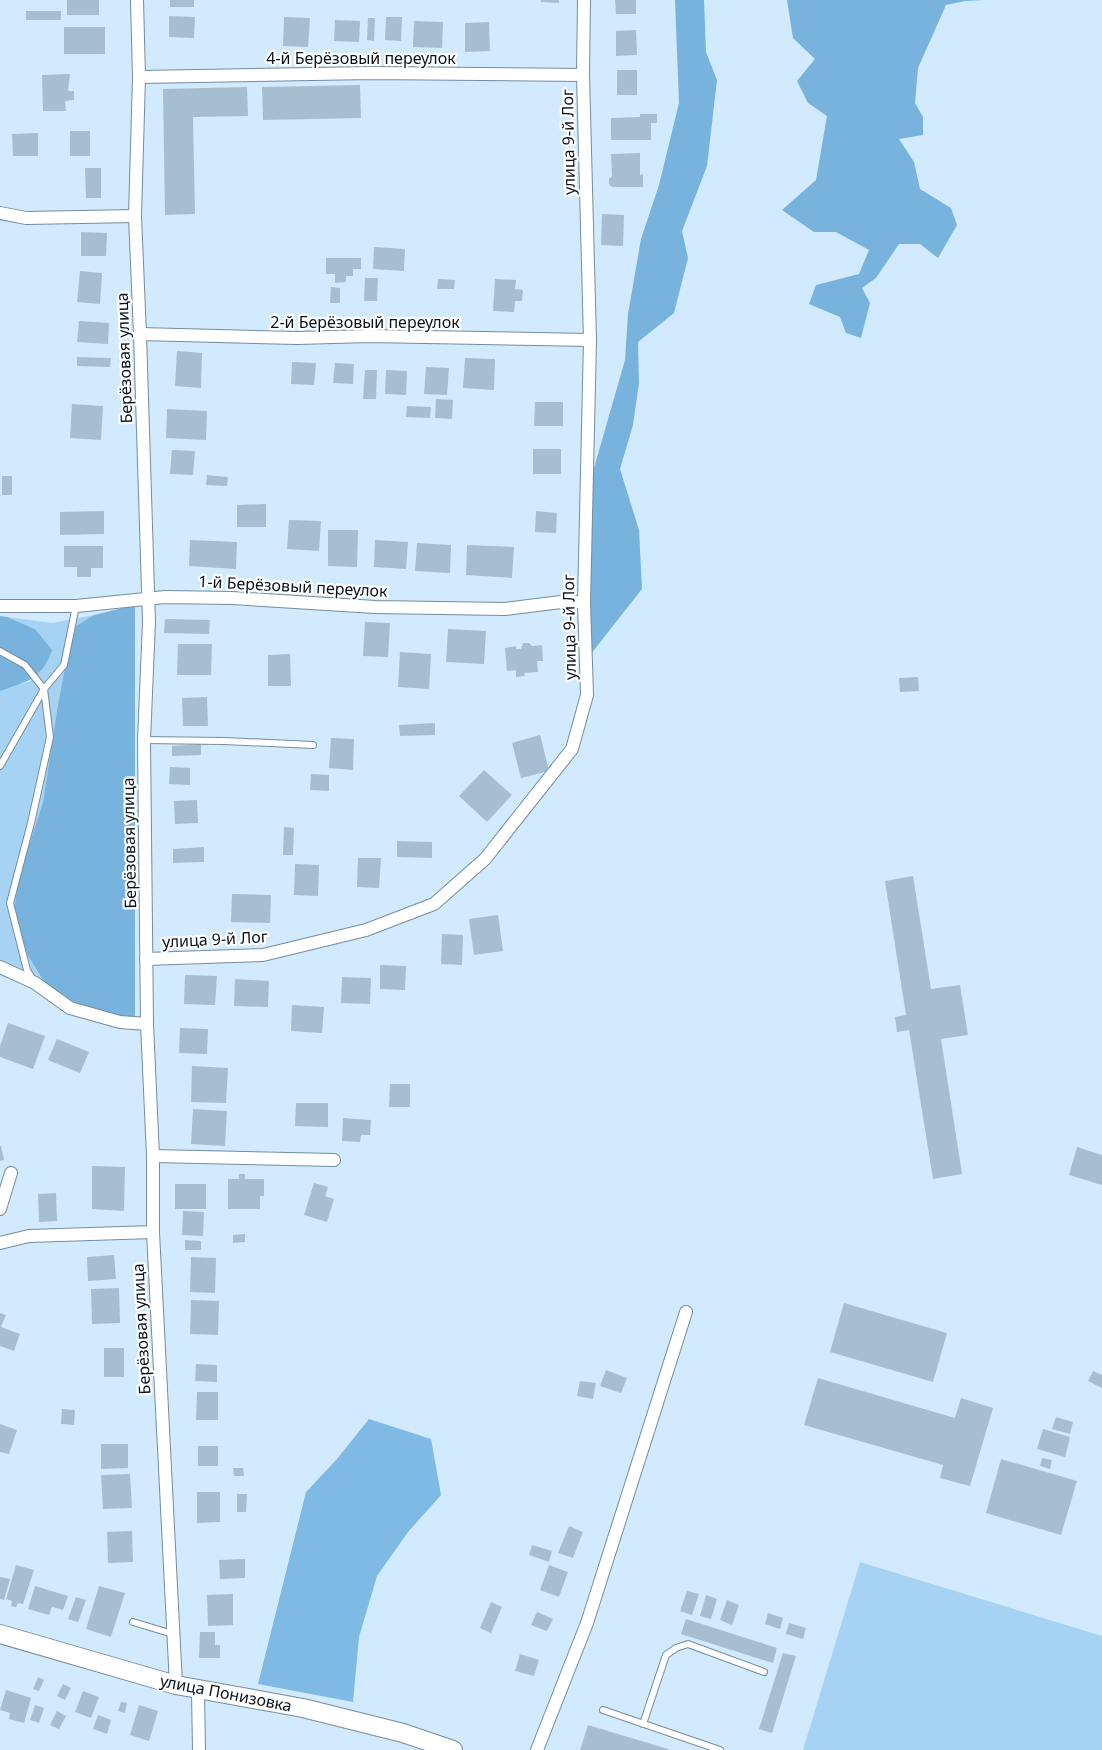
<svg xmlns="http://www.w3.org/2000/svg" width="1102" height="1750" font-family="'Noto Sans',sans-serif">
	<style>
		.green { fill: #a6d3f4 }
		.forest { fill: #78b3dd }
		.water { fill: #7ebae4 }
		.building { fill: #a6bfd0 }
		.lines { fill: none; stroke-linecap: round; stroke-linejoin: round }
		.service-casing { stroke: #758c9d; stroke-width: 8 }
		.minor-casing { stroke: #758c9d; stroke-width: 14 }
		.secondary-casing { stroke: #758c9d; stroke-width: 20 }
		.service { stroke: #fff; stroke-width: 6 }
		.minor { stroke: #fff; stroke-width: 12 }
		.secondary { stroke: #fff; stroke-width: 18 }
		.labels { text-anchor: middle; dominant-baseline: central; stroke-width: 4.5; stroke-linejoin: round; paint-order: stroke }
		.street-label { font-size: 16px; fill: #091218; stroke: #fff }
	</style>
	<rect width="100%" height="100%" fill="#d1eafd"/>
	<g class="green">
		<path d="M94,615L76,626L68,652L58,704L43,802L19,876L14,910L27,954L46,985L0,970V691L31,681L35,629L7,617L52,623Z"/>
		<path d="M860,1562L1102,1636V1750H803Z"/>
	</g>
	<g class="forest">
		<path d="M675,0H704L706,52L717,80L707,166L682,231L688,258L674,313L638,342L639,383L633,425L620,469L639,530L642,589L590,655L589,562L592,475L625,360L628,314L641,239L659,185L679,103Z"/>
		<path d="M787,0H983L965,1L946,5L918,68L915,103L923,117V135L899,139L914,162L920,189L951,208L957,225L938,258L920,244H899L876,278L862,288L870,303L861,338L846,333L840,317L809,304L816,285L859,274L869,250L836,232H814L782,210L816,180L827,116L808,103L797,81L815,59L793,38Z"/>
		<path d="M135,605V1017L121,1021L67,999L46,985L27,954L14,910L19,876L43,802L58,704L68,652L76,626L94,615Z"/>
		<path d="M0,616L7,617L35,629L52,650C42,679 27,682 0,691Z"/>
	</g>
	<path class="water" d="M369,1419L431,1439L441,1495L408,1532L377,1576L359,1637L353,1702L258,1684L306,1492L337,1459Z"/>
	<g class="building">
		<rect x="67" y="0" width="32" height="15"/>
		<rect x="170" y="0" width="24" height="7"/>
		<path d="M541,0H559V3L541,2Z"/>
		<path d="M615,0H636V14H616Z"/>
		<rect x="26" y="11" width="35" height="9"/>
		<path d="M169,16L195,17L194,38L169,37Z"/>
		<path d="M284,17L310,18L308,47L283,46Z"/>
		<path d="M386,17H402L401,41L385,40Z"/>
		<path d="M368,18H375L374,41L367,40Z"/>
		<path d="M335,20L360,21L359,42L334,41Z"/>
		<path d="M414,21L443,22L442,48L413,47Z"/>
		<path d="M489,22L490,51L465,52V23Z"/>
		<rect x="64" y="27" width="41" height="27"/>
		<path d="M636,30L637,55L616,56V31Z"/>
		<rect x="617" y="70" width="20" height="25"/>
		<path d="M70,74L68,91H74V100L65,101L66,111H43L42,75Z"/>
		<path d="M360,85L361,118L263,120L262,87Z"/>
		<path d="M247,87L248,116L193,117L195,214L165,215L163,89Z"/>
		<path d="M640,114H657V123H651V140H611V118L640,117Z"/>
		<rect x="70" y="131" width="20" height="25"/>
		<path d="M38,133V156H13L12,134Z"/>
		<path d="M640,153V175L643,174V187H612L609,184V179L612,176L611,154Z"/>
		<path d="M85,168H101V198H86Z"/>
		<path d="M602,214L624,215L623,246L601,245Z"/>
		<path d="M81,232L107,233L106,256H81Z"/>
		<path d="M374,247L405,249L404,271L373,269Z"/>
		<path d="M326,258H361V269H353V276H346V282L335,283V274H326Z"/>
		<path d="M80,271L102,273L100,304L77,302Z"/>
		<path d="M365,278H378L377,301H364Z"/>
		<path d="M438,279L455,280L454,289H437Z"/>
		<path d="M495,279L516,280L515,289L523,290L522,301H515L514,312L493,311Z"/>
		<path d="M331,287L340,288V303H330Z"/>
		<path d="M79,321L109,323L108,344L77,342Z"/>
		<path d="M177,351L202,353L201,388L175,386Z"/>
		<path d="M77,357L111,358L110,367L77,366Z"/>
		<path d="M465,358L495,359L494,390L463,388Z"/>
		<path d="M292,362L316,363L314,385L291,384Z"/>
		<path d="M335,363L354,364L353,384L333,383Z"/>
		<path d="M426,367L449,368L447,395L424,394Z"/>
		<path d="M365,370H377L376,399H363Z"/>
		<path d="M386,370L407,371L406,395L385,394Z"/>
		<path d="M436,399L453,400L452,419L435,418Z"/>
		<path d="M535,402H563V426H534Z"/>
		<path d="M72,404L103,406L101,440L70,438Z"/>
		<path d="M407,406L431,407L430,418L406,417Z"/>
		<path d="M167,409L207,411L206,440L166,438Z"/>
		<rect x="533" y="449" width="28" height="25"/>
		<path d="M172,450L195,451L193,475L170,474Z"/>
		<path d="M207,475L228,477L227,486L206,485Z"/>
		<rect x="2" y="476" width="10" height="19"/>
		<path d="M266,504V527H237V505Z"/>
		<path d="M104,511V534L60,535V512Z"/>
		<path d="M536,511L557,513L556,533L535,532Z"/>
		<path d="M289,520L321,521L319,551L287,549Z"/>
		<path d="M328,530H358L357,567L328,566Z"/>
		<path d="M190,540L237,542L236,569L189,566Z"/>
		<path d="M375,540L408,542L406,569L374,567Z"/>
		<path d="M417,543L451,545L450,573L415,571Z"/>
		<path d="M467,545L514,547L512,578L466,575Z"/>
		<path d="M64,546H103V568H91V577H77V567H64Z"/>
		<path d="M165,619L210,620L209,634L164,633Z"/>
		<path d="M365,622L390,623L388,657L363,656Z"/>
		<path d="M448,629L486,631L484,664L446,662Z"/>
		<path d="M523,643H529L532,646L542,645L543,661H537L538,672L524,673L525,676L516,677V670L507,671L505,648L516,646V649H521Z"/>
		<path d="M178,644H212L211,675H177Z"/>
		<path d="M400,652L431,654L429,689L398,687Z"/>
		<path d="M290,654L291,686H268V655Z"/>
		<path d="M918,677L919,691L900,692L899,678Z"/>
		<path d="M207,697L208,726H183L182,698Z"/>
		<path d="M435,723V735L400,736L399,725Z"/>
		<path d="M540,735L549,771L521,778L512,743Z"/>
		<path d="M331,738L354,739L353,770L329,768Z"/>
		<path d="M201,744V755L172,756V746Z"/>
		<path d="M170,767L190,768V785L169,784Z"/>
		<path d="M484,770L512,795L487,822L459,796Z"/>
		<path d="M311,774L329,775V791L310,790Z"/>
		<path d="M197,800L198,823L175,824L174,801Z"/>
		<path d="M284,827L294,828L293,855H283Z"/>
		<path d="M397,841L432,842V858L397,857Z"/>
		<path d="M204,847V862L173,863V849Z"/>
		<path d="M358,858H381L379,888L357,887Z"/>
		<path d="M295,864L319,865L318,896L294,895Z"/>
		<path d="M913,876L931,989L960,985L968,1035L941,1039L962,1174L933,1179L909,1030L897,1032L895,1017L906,1015L885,881Z"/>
		<path d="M232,894L271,895L270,923L231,922Z"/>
		<path d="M498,915L503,951L474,955L469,919Z"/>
		<path d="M442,934L463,935L462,965L441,964Z"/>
		<path d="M380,965L406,966L405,990L380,989Z"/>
		<path d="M185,975L217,976L215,1005L184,1004Z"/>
		<path d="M342,977L371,978L370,1004L341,1003Z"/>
		<path d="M235,979L269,981L268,1007L234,1006Z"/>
		<path d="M292,1005L324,1007L322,1033L291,1031Z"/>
		<path d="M8,1023L45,1036L33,1069L0,1057V1046Z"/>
		<path d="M180,1028L208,1029L207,1054L179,1053Z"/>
		<path d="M57,1039L89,1052L80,1073L48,1060Z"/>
		<path d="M192,1066L228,1068L226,1103L191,1102Z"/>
		<path d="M390,1084H410V1107H389Z"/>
		<path d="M296,1103H328V1127L295,1126Z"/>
		<path d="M193,1109L227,1111L225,1146L191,1144Z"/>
		<path d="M343,1118L371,1120L370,1135H361L360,1142L342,1141Z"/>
		<path d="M0,1146H1L4,1160L0,1161Z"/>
		<path d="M1077,1147L1102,1155V1185L1069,1175Z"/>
		<path d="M92,1166L125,1167L124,1211L92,1209Z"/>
		<path d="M239,1174H245V1179H264V1196H260V1209H228V1179H239Z"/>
		<path d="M314,1183L328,1187L325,1196L334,1199L327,1222L304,1215Z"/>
		<rect x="175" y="1184" width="31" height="25"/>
		<path d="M56,1193L57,1221L39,1222L38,1194Z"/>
		<path d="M183,1211L204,1212L203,1236L182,1235Z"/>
		<path d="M245,1234V1242L233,1243V1235Z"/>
		<path d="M185,1240L201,1241V1250H185Z"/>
		<path d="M114,1255L116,1279L88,1281L87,1257Z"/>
		<path d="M191,1257L216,1258L215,1293L190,1292Z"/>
		<path d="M119,1288L120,1323L92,1324L91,1289Z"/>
		<path d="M191,1300L219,1301L218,1335L190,1334Z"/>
		<path d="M844,1303L947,1333L933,1382L830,1352Z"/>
		<path d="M0,1313L6,1315L1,1327L20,1334L14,1351L0,1346Z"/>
		<rect x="104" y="1348" width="20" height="29"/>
		<path d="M196,1364L217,1365V1382L195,1381Z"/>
		<path d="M606,1370L627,1378L621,1393L600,1386Z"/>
		<path d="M1093,1371L1102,1375V1388L1088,1381Z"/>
		<path d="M818,1378L955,1418L961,1398L993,1408L970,1486L940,1478L943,1465L804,1425Z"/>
		<path d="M580,1381L596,1383L593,1399L577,1396Z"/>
		<path d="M197,1392H218V1420H196Z"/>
		<path d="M62,1409L75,1410L74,1425L61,1424Z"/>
		<path d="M1056,1417L1073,1422L1070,1434L1052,1429Z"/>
		<path d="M0,1424L17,1430L9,1454L0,1452Z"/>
		<path d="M1043,1429L1070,1437L1065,1457L1037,1449Z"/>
		<path d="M101,1444H128V1468L101,1469Z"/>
		<rect x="198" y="1446" width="20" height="20"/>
		<path d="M1042,1458L1052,1460L1050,1469L1040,1466Z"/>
		<path d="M1001,1459L1077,1481L1061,1535L986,1513Z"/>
		<path d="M233,1468H243L244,1476H234Z"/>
		<path d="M130,1474L132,1508L103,1509L101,1475Z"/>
		<path d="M197,1492H220V1522L197,1523Z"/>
		<path d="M237,1494H247L246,1512H237Z"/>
		<path d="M569,1526L583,1532L573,1558L558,1553Z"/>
		<path d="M132,1531L133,1562L108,1563L107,1532Z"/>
		<path d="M532,1545L552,1551L549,1562L529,1555Z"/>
		<path d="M245,1559V1578L220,1579L219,1560Z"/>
		<path d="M16,1565L34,1570L23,1604L18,1603L16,1607L11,1606L12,1601L6,1599Z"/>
		<path d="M549,1565L568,1572L559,1597L540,1590Z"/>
		<path d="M0,1577L10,1579L4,1600L0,1599Z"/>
		<path d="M35,1586L68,1596L63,1610L52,1607L49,1615L28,1609Z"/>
		<path d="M99,1586L125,1593L111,1637L86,1629Z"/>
		<path d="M687,1591L699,1594L692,1615L680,1611Z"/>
		<path d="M233,1594V1625L208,1626L207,1595Z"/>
		<path d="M706,1595L717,1599L711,1619L700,1616Z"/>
		<path d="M76,1597L86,1600L78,1622L68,1619Z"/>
		<path d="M727,1600L739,1605L732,1625L720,1620Z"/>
		<path d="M491,1602L502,1607L491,1633L480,1628Z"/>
		<path d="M537,1612L553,1619L547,1631L531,1625Z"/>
		<path d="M768,1613L783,1618L780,1629L765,1624Z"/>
		<path d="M686,1619L777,1648L773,1663L681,1634Z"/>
		<path d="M789,1623L806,1628L803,1639L786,1634Z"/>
		<path d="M200,1632H215V1645H220V1658H199Z"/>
		<path d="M783,1653L796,1656L772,1733L759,1729Z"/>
		<path d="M520,1654L539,1660L534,1676L515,1671Z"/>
		<path d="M38,1677L44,1680L39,1691L33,1689Z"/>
		<path d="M63,1684L71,1688L65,1700L57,1696Z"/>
		<path d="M6,1690L31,1698L24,1723L9,1719L10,1713L0,1710Z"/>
		<path d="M83,1691L99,1697L91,1718L75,1712Z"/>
		<path d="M121,1702L127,1703L125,1713L118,1711Z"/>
		<path d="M35,1705L44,1708L39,1723L30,1720Z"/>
		<path d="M139,1705L158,1711L149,1741L130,1735Z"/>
		<path d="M57,1711L66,1716L59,1729L50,1725Z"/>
		<path d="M98,1715L111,1720L107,1734L93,1729Z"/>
		<path d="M588,1725L668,1749V1750H580Z"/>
	</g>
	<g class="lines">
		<defs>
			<g id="service">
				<path d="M0,651L25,665L44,689L50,737L31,823L10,903L27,970L33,980"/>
				<path d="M144,740L224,741L313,745"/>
				<path d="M0,766L44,689L64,665L76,606"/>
				<path d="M133,1622L173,1634"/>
				<path d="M603,1710L720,1750"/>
				<path d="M643,1724L666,1655L676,1648L688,1644L764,1672"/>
			</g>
			<g id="minor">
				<path d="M137,0L139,77L135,216L140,334L149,622L144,740L147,1024L153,1156V1232L176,1685"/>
				<path d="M139,77L371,73L583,75"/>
				<path d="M0,213L26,218L135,216"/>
				<path d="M140,334L297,338L369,336L590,340"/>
				<path d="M0,606H76L165,597L232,598L375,607L505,609L569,601L584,603"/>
				<path d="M146,959L263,955L366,930L434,904L485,859L572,749L587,695L584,603L590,340L583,75L584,0"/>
				<path d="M0,967L35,983L70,1008L120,1022L147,1024"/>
				<path d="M153,1156L334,1160"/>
				<path d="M0,1209L11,1173"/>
				<path d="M0,1243L29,1236L153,1232"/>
				<path d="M198,1691L199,1750"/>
				<path d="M537,1750L587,1623L686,1312"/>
			</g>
			<path id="secondary" d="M0,1634L176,1685L303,1708L403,1733L453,1750"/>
		</defs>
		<use href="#service" class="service-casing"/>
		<use href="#minor" class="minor-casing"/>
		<use href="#secondary" class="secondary-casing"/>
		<use href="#service" class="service"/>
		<use href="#minor" class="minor"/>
		<use href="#secondary" class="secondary"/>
	</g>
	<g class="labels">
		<g class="street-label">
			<text x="361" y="58">4-й Берёзовый переулок</text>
			<text transform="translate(568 142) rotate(-91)">улица 9-й Лог</text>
			<text x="365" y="322">2-й Берёзовый переулок</text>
			<text transform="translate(124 358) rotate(-92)">Берёзовая улица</text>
			<text transform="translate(293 586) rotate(3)">1-й Берёзовый переулок</text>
			<text transform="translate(569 627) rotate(-91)">улица 9-й Лог</text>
			<text transform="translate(129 843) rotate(-91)">Берёзовая улица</text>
			<text transform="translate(215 939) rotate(-3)">улица 9-й Лог</text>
			<text transform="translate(141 1329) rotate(-93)">Берёзовая улица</text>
			<text transform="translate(226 1693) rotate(11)">улица Понизовка</text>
		</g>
	</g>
</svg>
